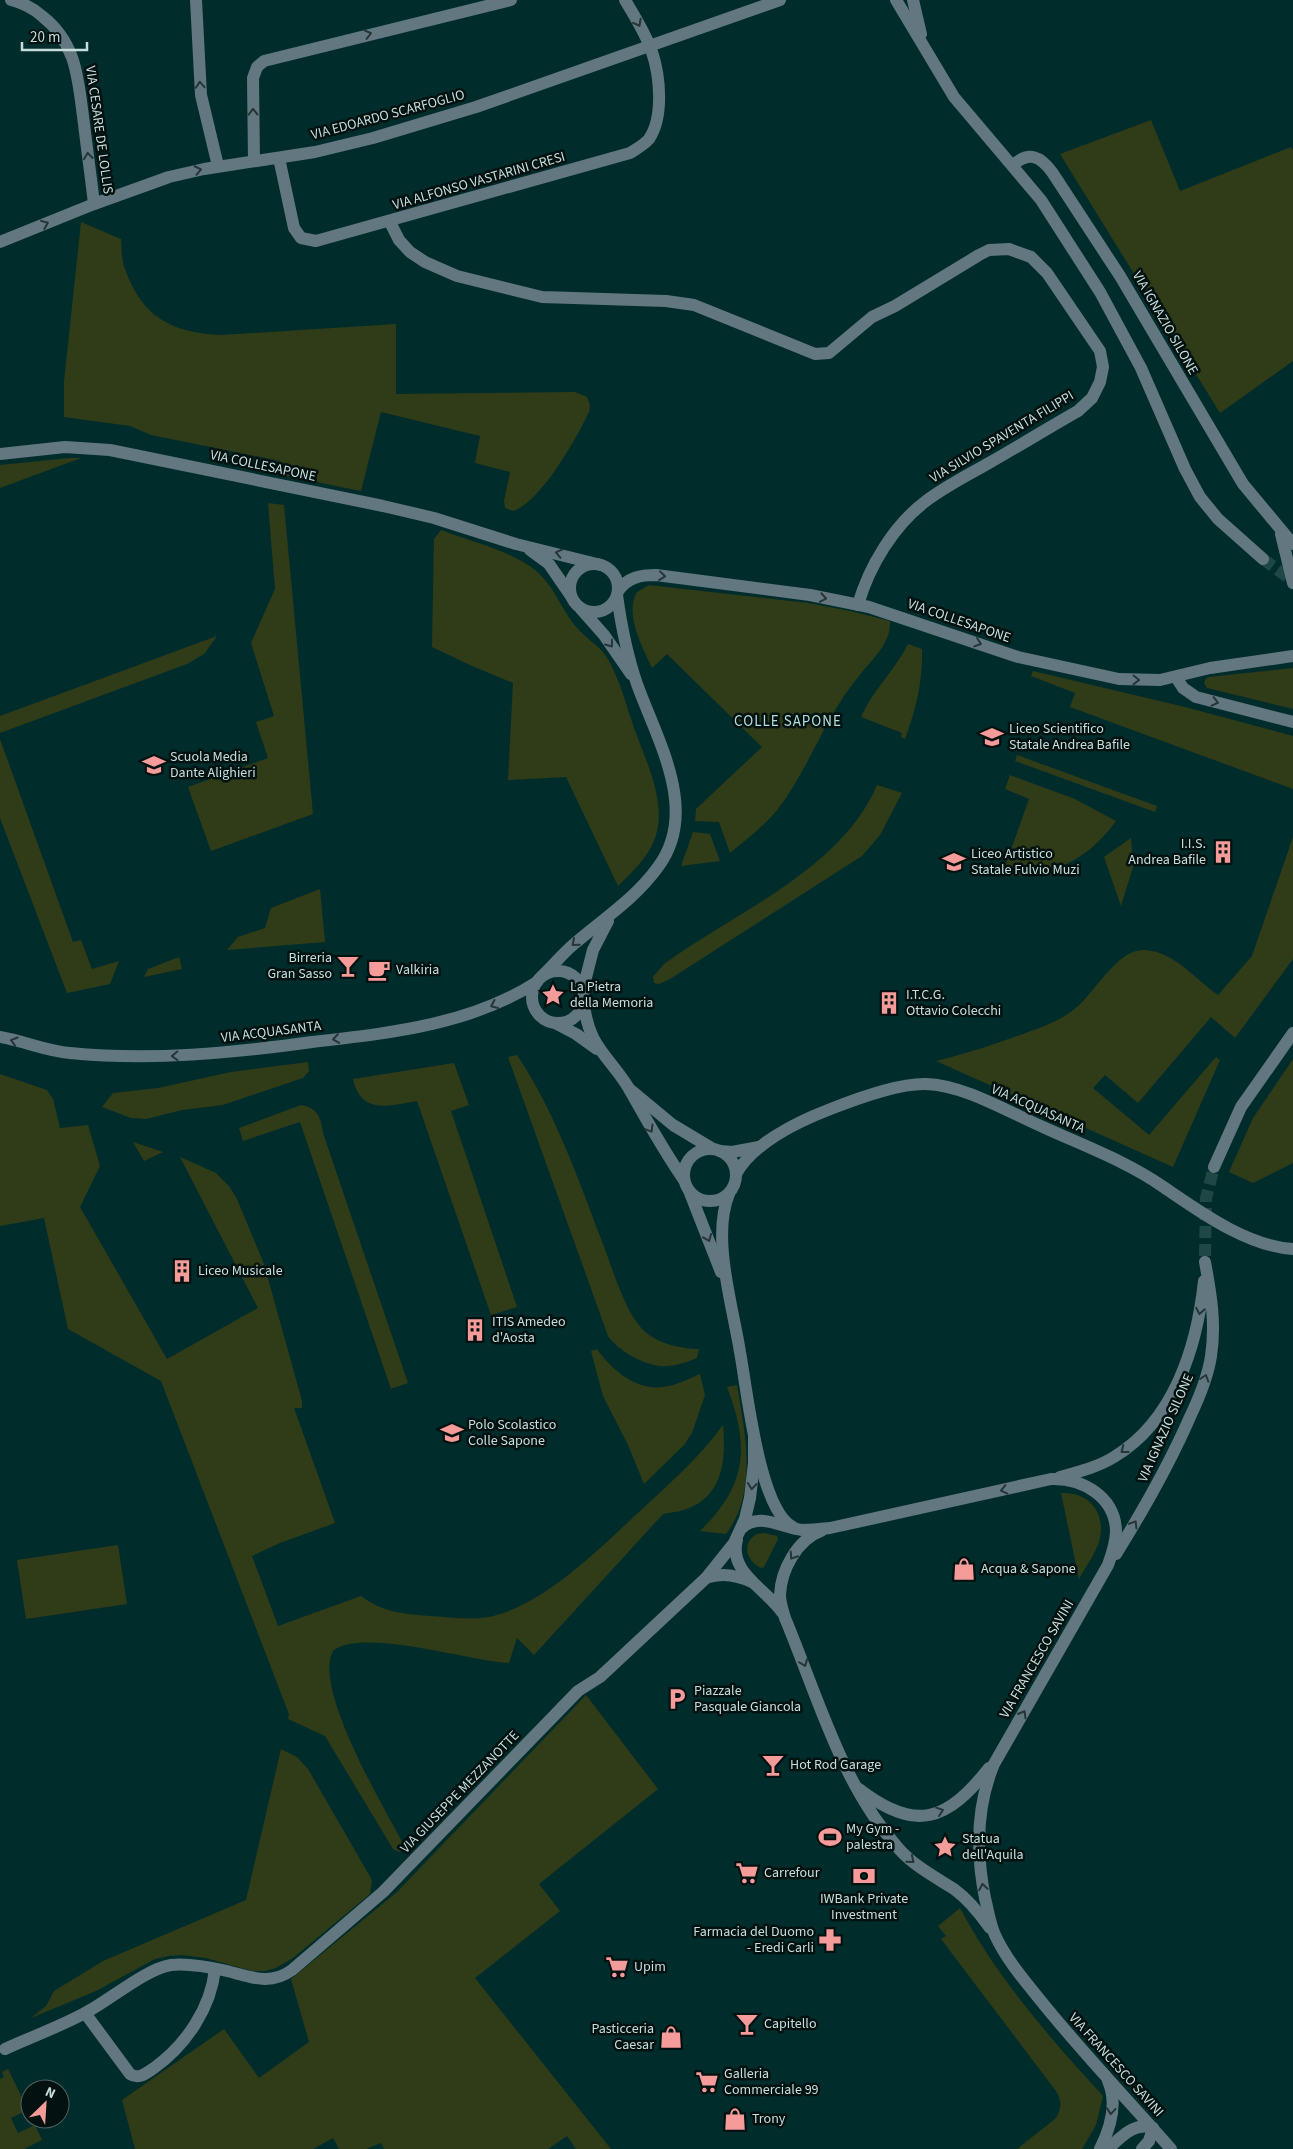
<svg xmlns="http://www.w3.org/2000/svg" width="1293" height="2149" font-family="'Source Sans 3',sans-serif">
	<style>
		.green { fill: #303b18 }
		.lines { fill: none; stroke-linecap: round; stroke-linejoin: round }
		.minor-tunnel { stroke: #1e4746; stroke-width: 12; stroke-dasharray: 12 6; stroke-linecap: butt }
		.minor { stroke: #637780; stroke-width: 12 }
		.oneway { stroke: #253538 }
		.labels { text-anchor: middle; dominant-baseline: central; stroke-width: 5; stroke-linejoin: round; paint-order: stroke }
		.street-label { font-size: 14px; fill: #c7dddb; stroke: #031211 }
		.poi-label { font-size: 14px; fill: #c7dddb; stroke: #031211; text-anchor: start }
		.neighbourhood-label { font-size: 15px; letter-spacing: 1px; fill: #b0dedb; stroke: #031211 }
	</style>
	<rect width="100%" height="100%" fill="#002d2c"/>
	<g class="green">
		<path d="M1151,120L1180,191L1291,147L1293,150V361L1220,413L1060,154Z"/>
		<path d="M81,222L121,239C122,248 121,260 125,269C142,317 172,333 221,335L396,324V394L575,392L587,397L590,405L589,412C576,439 541,502 513,511L505,508L504,501L510,472L475,463L480,436L381,412L361,491L286,476L280,461L151,435L130,426L64,417V382Z"/>
		<path d="M69,458H81L0,488V465Z"/>
		<path d="M268,503L284,505L313,814L211,851L188,787L268,758L256,722L274,716L251,643L275,589Z"/>
		<path d="M441,530C470,541 511,551 535,570C556,587 562,613 580,631C590,642 602,647 609,661C620,681 626,704 633,725C644,757 665,797 657,831C652,854 634,870 618,886L566,777L508,780L513,683L472,666L432,647L434,539Z"/>
		<path d="M649,585L808,603L850,611L890,621C891,644 872,659 859,676C825,716 810,767 778,809C764,826 747,839 730,853L719,822L695,821L696,809L762,747L667,654L652,668C643,648 624,614 637,592Z"/>
		<path d="M217,636L204,654L187,664L0,733V716Z"/>
		<path d="M908,644L922,649C923,681 916,709 905,739L901,737L902,733L861,717C873,690 895,670 908,644Z"/>
		<path d="M1293,668V709L1207,688L1204,683L1206,678L1209,677Z"/>
		<path d="M1033,671L1185,707L1293,736V789L1070,707L1075,693L1031,676Z"/>
		<path d="M0,739L73,942L81,940L92,969L119,961L110,984L67,993L0,818Z"/>
		<path d="M1017,755L1157,806L1155,812L1015,761Z"/>
		<path d="M1010,775L1075,799L1116,821C1090,858 1048,881 1002,875L1029,799L1005,789Z"/>
		<path d="M877,785L902,793L880,835L862,856L670,979L659,984L654,983L653,977L664,964C735,912 841,870 877,785Z"/>
		<path d="M693,832L710,834L720,861L681,866Z"/>
		<path d="M1293,837V959L1235,1038L1211,1017L1138,1103L1105,1075L1093,1088L1149,1135L1216,1057L1220,1060L1173,1167L936,1061C966,1054 994,1044 1023,1034C1042,1027 1061,1021 1077,1007C1095,992 1118,948 1145,950C1175,952 1195,979 1218,995L1252,956Z"/>
		<path d="M1131,838L1133,867L1121,906L1104,857Z"/>
		<path d="M320,889L325,942L227,950L238,937L265,928L271,908Z"/>
		<path d="M179,957L182,969L144,977L148,969Z"/>
		<path d="M517,1055C554,1110 578,1178 601,1239C612,1266 623,1308 642,1329C656,1343 679,1349 699,1349L697,1358C687,1362 677,1366 666,1366C647,1367 619,1352 608,1336L508,1057Z"/>
		<path d="M1293,1059V1163L1253,1183L1229,1172L1253,1118Z"/>
		<path d="M308,1062L309,1071L303,1078L223,1105L182,1110L146,1119L131,1118L102,1107L113,1093L158,1088L231,1072Z"/>
		<path d="M454,1063L469,1105L451,1111L517,1307L491,1315L417,1101C391,1105 361,1116 353,1079Z"/>
		<path d="M0,1074L47,1090L53,1099L60,1128L88,1125L100,1166L80,1207L167,1359L258,1308L180,1157L216,1173L229,1186L237,1199L264,1264L302,1401V1408H294L335,1523L280,1543L252,1556L278,1626L361,1596C381,1612 404,1614 429,1616C452,1617 477,1622 500,1614C551,1598 601,1547 639,1512C669,1484 699,1458 723,1425C726,1456 724,1494 689,1508C681,1512 672,1512 663,1514L534,1655L517,1638L509,1663C472,1662 361,1627 333,1651C312,1689 387,1812 406,1849L399,1852L393,1849L325,1736L288,1719L289,1714L161,1381L68,1329L44,1218L0,1226Z"/>
		<path d="M301,1105C318,1108 321,1118 323,1133L408,1383L391,1389L300,1122L243,1141L239,1128Z"/>
		<path d="M133,1142L163,1152L144,1161Z"/>
		<path d="M597,1349C611,1369 636,1391 663,1387C675,1386 688,1379 700,1374L705,1395L692,1433L684,1445L644,1484L628,1445L603,1396L591,1351Z"/>
		<path d="M737,1385C745,1433 758,1492 726,1534L700,1531C747,1485 750,1447 727,1387Z"/>
		<path d="M1061,1493C1092,1491 1108,1517 1098,1545C1093,1557 1085,1568 1079,1579Z"/>
		<path d="M757,1534L764,1533L777,1536L778,1539L764,1567L761,1568C746,1561 741,1543 757,1534Z"/>
		<path d="M118,1545L127,1604L26,1619L17,1560Z"/>
		<path d="M586,1695L658,1789L539,1884L560,1911L475,1978L611,2149H576L567,2136L548,2149H384L381,2143L366,2149H339L333,2138L313,2149H135L122,2100L224,2029L259,2078L309,2042L291,1979L397,1892Z"/>
		<path d="M281,1749L297,1757L308,1769L372,1880L370,1894L293,1958L276,1968L265,1971H252L206,1958L182,1955L168,1956L155,1959L96,1991L31,2018L46,2006L54,1991L103,1961L246,1900Z"/>
		<path d="M960,1908C998,1979 1049,2037 1103,2096L1096,2125L1082,2149H1017L1055,2119C1062,2109 1062,2101 1056,2091L941,1939L946,1936L938,1926Z"/>
		<path d="M8,2069L28,2110L11,2118L18,2133L35,2125L42,2140L24,2149H0V2079L4,2077L2,2072Z"/>
	</g>
	<g class="lines">
		<g class="minor-tunnel">
			<path d="M1263,559L1293,581"/>
			<path d="M1205,1256L1206,1198L1214,1167"/>
		</g>
		<g class="minor">
			<path d="M11,0C23,3 33,8 42,16C78,44 78,81 84,124C87,150 91,177 94,204"/>
			<path d="M196,0L201,95L218,166"/>
			<path d="M896,0L954,97L1041,200L1100,292L1141,368L1185,469L1200,497L1218,519L1263,559"/>
			<path d="M913,0L921,34"/>
			<path d="M279,158L294,228L301,238L316,241L630,153C636,149 644,145 649,139C664,117 660,76 652,52C646,34 635,17 625,0"/>
			<path d="M254,161L253,78L257,67L264,61L511,0"/>
			<path d="M1013,165C1029,151 1040,156 1052,172L1120,276L1243,484L1293,544"/>
			<path d="M390,222L399,240L410,252L425,262L457,276L542,297L666,301L694,305L815,354L829,353L872,317L895,306L979,255L989,250L1009,249L1031,257L1047,273L1100,351L1103,367L1100,382L1092,398L1078,411C1048,428 1019,446 989,463C968,475 946,486 926,501C894,525 869,566 858,605"/>
			<path d="M0,242L94,204L169,177L204,169L315,152L373,138L476,107L780,0"/>
			<path d="M0,454L65,447L110,450L383,506L434,518L516,544L601,565"/>
			<path d="M1281,534L1293,583"/>
			<path d="M530,550L549,564L571,596"/>
			<circle cx="594" cy="588" r="24"/>
			<path d="M618,591C628,577 641,575 656,575L810,595L869,607L1018,657L1119,679L1160,680L1210,668L1293,656"/>
			<path d="M581,609L604,635L631,674"/>
			<path d="M1176,677L1183,688L1196,697L1293,722"/>
			<circle cx="558" cy="997" r="26"/>
			<path d="M542,976C553,966 562,954 574,944C603,919 635,899 658,867C700,811 657,740 637,684C627,655 621,624 617,595"/>
			<path d="M583,989L593,950L608,921"/>
			<path d="M584,1003C588,1046 608,1055 628,1087C646,1119 663,1150 684,1180"/>
			<path d="M555,1023L576,1034L597,1049"/>
			<path d="M0,1037C24,1041 46,1051 70,1053C152,1061 232,1053 312,1042C390,1033 470,1025 537,982"/>
			<path d="M632,1091L673,1125L713,1149"/>
			<circle cx="710" cy="1175" r="26"/>
			<path d="M720,1151L732,1152L759,1147"/>
			<path d="M1214,1167L1241,1107L1293,1033"/>
			<path d="M736,1174C752,1144 797,1122 828,1110C853,1100 899,1083 926,1084C964,1085 1008,1112 1043,1127C1082,1145 1126,1161 1162,1186C1199,1211 1246,1246 1293,1249"/>
			<path d="M690,1193L721,1272"/>
			<path d="M729,1194C711,1237 733,1307 740,1352C747,1389 759,1510 793,1527"/>
			<path d="M1060,1477C1078,1472 1098,1467 1114,1457C1174,1421 1197,1347 1204,1281"/>
			<path d="M741,1529C758,1511 782,1528 802,1530C811,1530 821,1529 830,1528L1051,1479C1083,1478 1115,1497 1116,1531C1116,1543 1112,1554 1108,1565L994,1764C976,1807 976,1853 985,1898C988,1910 990,1924 995,1935C1006,1959 1024,1980 1041,2001C1082,2052 1128,2100 1171,2149"/>
			<path d="M821,1531C797,1540 781,1570 780,1595C780,1603 783,1611 785,1618C818,1697 841,1784 899,1849C914,1866 935,1877 954,1889C969,1900 980,1914 990,1928"/>
			<path d="M737,1540C728,1572 766,1589 782,1612"/>
			<path d="M1116,1554C1144,1509 1169,1465 1190,1417C1199,1398 1208,1377 1211,1356C1216,1324 1211,1294 1205,1262"/>
			<path d="M706,1578C722,1572 737,1575 752,1582"/>
			<path d="M859,1789C916,1833 947,1821 989,1768"/>
			<path d="M85,2013L130,2074C139,2080 146,2073 154,2068C186,2045 211,2008 215,1969"/>
			<path d="M5,2049C31,2037 59,2027 85,2013C109,2001 145,1969 171,1965C189,1963 209,1967 227,1971C251,1977 270,1986 292,1970L383,1892L578,1691L600,1677L706,1578L734,1543L745,1519L750,1498L754,1463V1437"/>
			<path d="M1100,2149C1110,2129 1118,2103 1108,2081"/>
			<path d="M1108,2149C1120,2138 1135,2121 1153,2128"/>
			<path d="M1142,2149L1149,2141L1153,2128"/>
		</g>
	</g>
	<defs><path id="oneway-chevron" d="M-2-3.5L2.5 0L-2 3.5" fill="none" stroke-width="1.6" stroke-linecap="round" stroke-linejoin="round" transform="scale(1.25)"/></defs>
	<g class="oneway">
		<use href="#oneway-chevron" transform="translate(638 23) rotate(62)"/>
		<use href="#oneway-chevron" transform="translate(368 34) rotate(-14)"/>
		<use href="#oneway-chevron" transform="translate(200 85) rotate(-94)"/>
		<use href="#oneway-chevron" transform="translate(253 112) rotate(-91)"/>
		<use href="#oneway-chevron" transform="translate(88 156) rotate(-97)"/>
		<use href="#oneway-chevron" transform="translate(198 170) rotate(-12)"/>
		<use href="#oneway-chevron" transform="translate(45 224) rotate(-22)"/>
		<use href="#oneway-chevron" transform="translate(559 553) rotate(-167)"/>
		<use href="#oneway-chevron" transform="translate(662 576) rotate(6)"/>
		<use href="#oneway-chevron" transform="translate(823 598) rotate(10)"/>
		<use href="#oneway-chevron" transform="translate(978 643) rotate(19)"/>
		<use href="#oneway-chevron" transform="translate(610 644) rotate(54)"/>
		<use href="#oneway-chevron" transform="translate(1136 680) rotate(1)"/>
		<use href="#oneway-chevron" transform="translate(1215 702) rotate(14)"/>
		<use href="#oneway-chevron" transform="translate(575 943) rotate(139)"/>
		<use href="#oneway-chevron" transform="translate(494 1005) rotate(156)"/>
		<use href="#oneway-chevron" transform="translate(336 1039) rotate(172)"/>
		<use href="#oneway-chevron" transform="translate(14 1041) rotate(-164)"/>
		<use href="#oneway-chevron" transform="translate(175 1056) rotate(178)"/>
		<use href="#oneway-chevron" transform="translate(650 1129) rotate(59)"/>
		<use href="#oneway-chevron" transform="translate(708 1238) rotate(68)"/>
		<use href="#oneway-chevron" transform="translate(1200 1311) rotate(100)"/>
		<use href="#oneway-chevron" transform="translate(1205 1378) rotate(-72)"/>
		<use href="#oneway-chevron" transform="translate(1124 1450) rotate(143)"/>
		<use href="#oneway-chevron" transform="translate(752 1486) rotate(96)"/>
		<use href="#oneway-chevron" transform="translate(1004 1490) rotate(167)"/>
		<use href="#oneway-chevron" transform="translate(1134 1524) rotate(-58)"/>
		<use href="#oneway-chevron" transform="translate(793 1556) rotate(123)"/>
		<use href="#oneway-chevron" transform="translate(804 1663) rotate(69)"/>
		<use href="#oneway-chevron" transform="translate(1023 1714) rotate(-60)"/>
		<use href="#oneway-chevron" transform="translate(940 1811) rotate(-19)"/>
		<use href="#oneway-chevron" transform="translate(911 1860) rotate(40)"/>
		<use href="#oneway-chevron" transform="translate(983 1887) rotate(-99)"/>
		<use href="#oneway-chevron" transform="translate(1111 2111) rotate(95)"/>
	</g>
	<defs>
		<symbol id="school-bare" viewBox="-9 -9 18 18"><path d="M0-5L7-2L0 1L-7-2ZM-4 1L0 2.5L4 1V4Q0 6-4 4Z" fill="#f59b99" stroke="#031211" stroke-width="2.5" paint-order="stroke"/></symbol>
		<symbol id="building-bare" viewBox="-9 -9 18 18"><path d="M-4-6H4V6H1V3H-1V6H-4ZM-2.5-4.3h1.7v1.8h-1.7ZM.8-4.3h1.7v1.8H.8ZM-2.5-1h1.7V.8h-1.7ZM.8-1h1.7V.8H.8Z" fill="#f59b99" stroke="#031211" stroke-width="2.5" paint-order="stroke"/></symbol>
		<symbol id="bar-bare" viewBox="-9 -9 18 18"><path d="M-6-5H6L.8 .8V4.5H3.5V6h-7V4.5H-.8V.8Z" fill="#f59b99" stroke="#031211" stroke-width="2.5" paint-order="stroke"/></symbol>
		<symbol id="cafe-bare" viewBox="-9 -9 18 18"><path d="M-5.5-4.5H6V0H3Q3 3.5 0 3.5H-2.5Q-5.5 3.5-5.5 0ZM3-3.2v2h1.7v-2ZM-6 4.5H4V6H-6Z" fill="#f59b99" stroke="#031211" stroke-width="2.5" paint-order="stroke"/></symbol>
		<symbol id="sight-bare" viewBox="-9 -9 18 18"><path d="M0-6L1.8-2.2L6-1.7L2.9 1.2L3.7 5.4L0 3.3L-3.7 5.4L-2.9 1.2L-6-1.7L-1.8-2.2Z" fill="#f59b99" stroke="#031211" stroke-width="2.5" paint-order="stroke"/></symbol>
		<symbol id="shop-bare" viewBox="-9 -9 18 18"><path d="M-5-2.5h2.3a2.7 3.5 0 0 1 5.4 0H5L5.5 6h-11ZM-1.5-2.5h3a1.5 2.3 0 0 0-3 0Z" fill="#f59b99" stroke="#031211" stroke-width="2.5" paint-order="stroke"/></symbol>
		<symbol id="parking-bare" viewBox="-9 -9 18 18"><path d="M-3.5-5.5H1a3.5 3.5 0 0 1 0 7H-1V5.5H-3.5ZM-1-3.4V-.6H.8a1.4 1.4 0 0 0 0-2.8Z" fill="#f59b99" stroke="#031211" stroke-width="2.5" paint-order="stroke"/></symbol>
		<symbol id="stadium-bare" viewBox="-9 -9 18 18"><path d="M0-5a6.5 5 0 1 0 0 10a6.5 5 0 1 0 0-10ZM-3.5-1.8h7v3.6h-7Z" fill="#f59b99" stroke="#031211" stroke-width="2.5" paint-order="stroke"/></symbol>
		<symbol id="supermarket-bare" viewBox="-9 -9 18 18"><path d="M-6-5.5h2.5l.6 2H6L4.5 2H-2.5L-4.4-4H-6ZM-1.5 3.2a1.3 1.3 0 1 0 .1 0ZM3 3.2a1.3 1.3 0 1 0 .1 0Z" fill="#f59b99" stroke="#031211" stroke-width="2.5" paint-order="stroke"/></symbol>
		<symbol id="bank-bare" viewBox="-9 -9 18 18"><path d="M-6-4H6V4H-6ZM0-2.3a2.3 2.3 0 1 0 0 4.6a2.3 2.3 0 1 0 0-4.6Z" fill="#f59b99" stroke="#031211" stroke-width="2.5" paint-order="stroke"/></symbol>
		<symbol id="pharmacy-bare" viewBox="-9 -9 18 18"><path d="M-2-6h4v4h4v4h-4v4h-4v-4h-4v-4h4Z" fill="#f59b99" stroke="#031211" stroke-width="2.5" paint-order="stroke"/></symbol>
	</defs>
	<g fill-rule="evenodd">
		<use href="#school-bare" x="976" y="721" width="32" height="32"/>
		<use href="#school-bare" x="138" y="749" width="32" height="32"/>
		<use href="#building-bare" x="1207" y="836" width="32" height="32"/>
		<use href="#school-bare" x="938" y="846" width="32" height="32"/>
		<use href="#bar-bare" x="332" y="950" width="32" height="32"/>
		<use href="#cafe-bare" x="363" y="954" width="32" height="32"/>
		<use href="#sight-bare" x="537" y="979" width="32" height="32"/>
		<use href="#building-bare" x="873" y="987" width="32" height="32"/>
		<use href="#building-bare" x="166" y="1255" width="32" height="32"/>
		<use href="#building-bare" x="459" y="1314" width="32" height="32"/>
		<use href="#school-bare" x="436" y="1417" width="32" height="32"/>
		<use href="#shop-bare" x="948" y="1553" width="32" height="32"/>
		<use href="#parking-bare" x="661" y="1683" width="32" height="32"/>
		<use href="#bar-bare" x="757" y="1749" width="32" height="32"/>
		<use href="#stadium-bare" x="814" y="1821" width="32" height="32"/>
		<use href="#sight-bare" x="929" y="1831" width="32" height="32"/>
		<use href="#supermarket-bare" x="731" y="1857" width="32" height="32"/>
		<use href="#bank-bare" x="848" y="1860" width="32" height="32"/>
		<use href="#pharmacy-bare" x="814" y="1924" width="32" height="32"/>
		<use href="#supermarket-bare" x="601" y="1951" width="32" height="32"/>
		<use href="#bar-bare" x="731" y="2008" width="32" height="32"/>
		<use href="#shop-bare" x="655" y="2021" width="32" height="32"/>
		<use href="#supermarket-bare" x="691" y="2066" width="32" height="32"/>
		<use href="#shop-bare" x="719" y="2103" width="32" height="32"/>
	</g>
	<g class="labels">
		<g class="street-label">
			<text transform="translate(388 115) rotate(-15)">VIA EDOARDO SCARFOGLIO</text>
			<text transform="translate(99 130) rotate(82)">VIA CESARE DE LOLLIS</text>
			<text transform="translate(479 181) rotate(-16)">VIA ALFONSO VASTARINI CRESI</text>
			<text transform="translate(1165 323) rotate(60)">VIA IGNAZIO SILONE</text>
			<text transform="translate(1002 437) rotate(-31)">VIA SILVIO SPAVENTA FILIPPI</text>
			<text transform="translate(263 466) rotate(12)">VIA COLLESAPONE</text>
			<text transform="translate(959 621) rotate(19)">VIA COLLESAPONE</text>
			<text transform="translate(271 1032) rotate(-7)">VIA ACQUASANTA</text>
			<text transform="translate(1038 1109) rotate(24)">VIA ACQUASANTA</text>
			<text transform="translate(1166 1428) rotate(-66)">VIA IGNAZIO SILONE</text>
			<text transform="translate(1037 1659) rotate(-60)">VIA FRANCESCO SAVINI</text>
			<text transform="translate(460 1792) rotate(-46)">VIA GIUSEPPE MEZZANOTTE</text>
			<text transform="translate(1116 2065) rotate(48)">VIA FRANCESCO SAVINI</text>
		</g>
		<g class="poi-label">
			<text x="1009" y="729">Liceo Scientifico<tspan x="1009" dy="16">Statale Andrea Bafile</tspan></text>
			<text x="170" y="757">Scuola Media<tspan x="170" dy="16">Dante Alighieri</tspan></text>
			<text x="1206" y="844" text-anchor="end">I.I.S.<tspan x="1206" dy="16">Andrea Bafile</tspan></text>
			<text x="971" y="854">Liceo Artistico<tspan x="971" dy="16">Statale Fulvio Muzi</tspan></text>
			<text x="332" y="958" text-anchor="end">Birreria<tspan x="332" dy="16">Gran Sasso</tspan></text>
			<text x="396" y="970">Valkiria</text>
			<text x="570" y="987">La Pietra<tspan x="570" dy="16">della Memoria</tspan></text>
			<text x="906" y="995">I.T.C.G.<tspan x="906" dy="16">Ottavio Colecchi</tspan></text>
			<text x="198" y="1271">Liceo Musicale</text>
			<text x="492" y="1322">ITIS Amedeo<tspan x="492" dy="16">d'Aosta</tspan></text>
			<text x="468" y="1425">Polo Scolastico<tspan x="468" dy="16">Colle Sapone</tspan></text>
			<text x="981" y="1569">Acqua &amp; Sapone</text>
			<text x="694" y="1691">Piazzale<tspan x="694" dy="16">Pasquale Giancola</tspan></text>
			<text x="790" y="1765">Hot Rod Garage</text>
			<text x="846" y="1829">My Gym -<tspan x="846" dy="16">palestra</tspan></text>
			<text x="962" y="1839">Statua<tspan x="962" dy="16">dell'Aquila</tspan></text>
			<text x="764" y="1873">Carrefour</text>
			<text x="864" y="1899" text-anchor="middle">IWBank Private<tspan x="864" dy="16">Investment</tspan></text>
			<text x="814" y="1932" text-anchor="end">Farmacia del Duomo<tspan x="814" dy="16">- Eredi Carli</tspan></text>
			<text x="634" y="1967">Upim</text>
			<text x="764" y="2024">Capitello</text>
			<text x="654" y="2029" text-anchor="end">Pasticceria<tspan x="654" dy="16">Caesar</tspan></text>
			<text x="724" y="2074">Galleria<tspan x="724" dy="16">Commerciale 99</tspan></text>
			<text x="752" y="2119">Trony</text>
		</g>
		<g class="neighbourhood-label">
			<text x="788" y="721">COLLE SAPONE</text>
		</g>
	</g>
	<g transform="translate(45 2104) rotate(25)"><circle r="24" fill="#031211" stroke="#516362"/>
	<path d="M0-4L9 19L0 12L-9 19Z" fill="#f59b99"/>
	<text y="-8" font-size="14" font-weight="bold" text-anchor="middle" fill="#c7dddb">N</text>
	</g>
	<path d="M22 42v8h65v-8" fill="none" stroke="#c7dddb" stroke-width="2.5"/>
	<text x="30" y="42" font-size="15" fill="#c7dddb" stroke="#031211" stroke-width="4" paint-order="stroke">20 m</text>
</svg>
